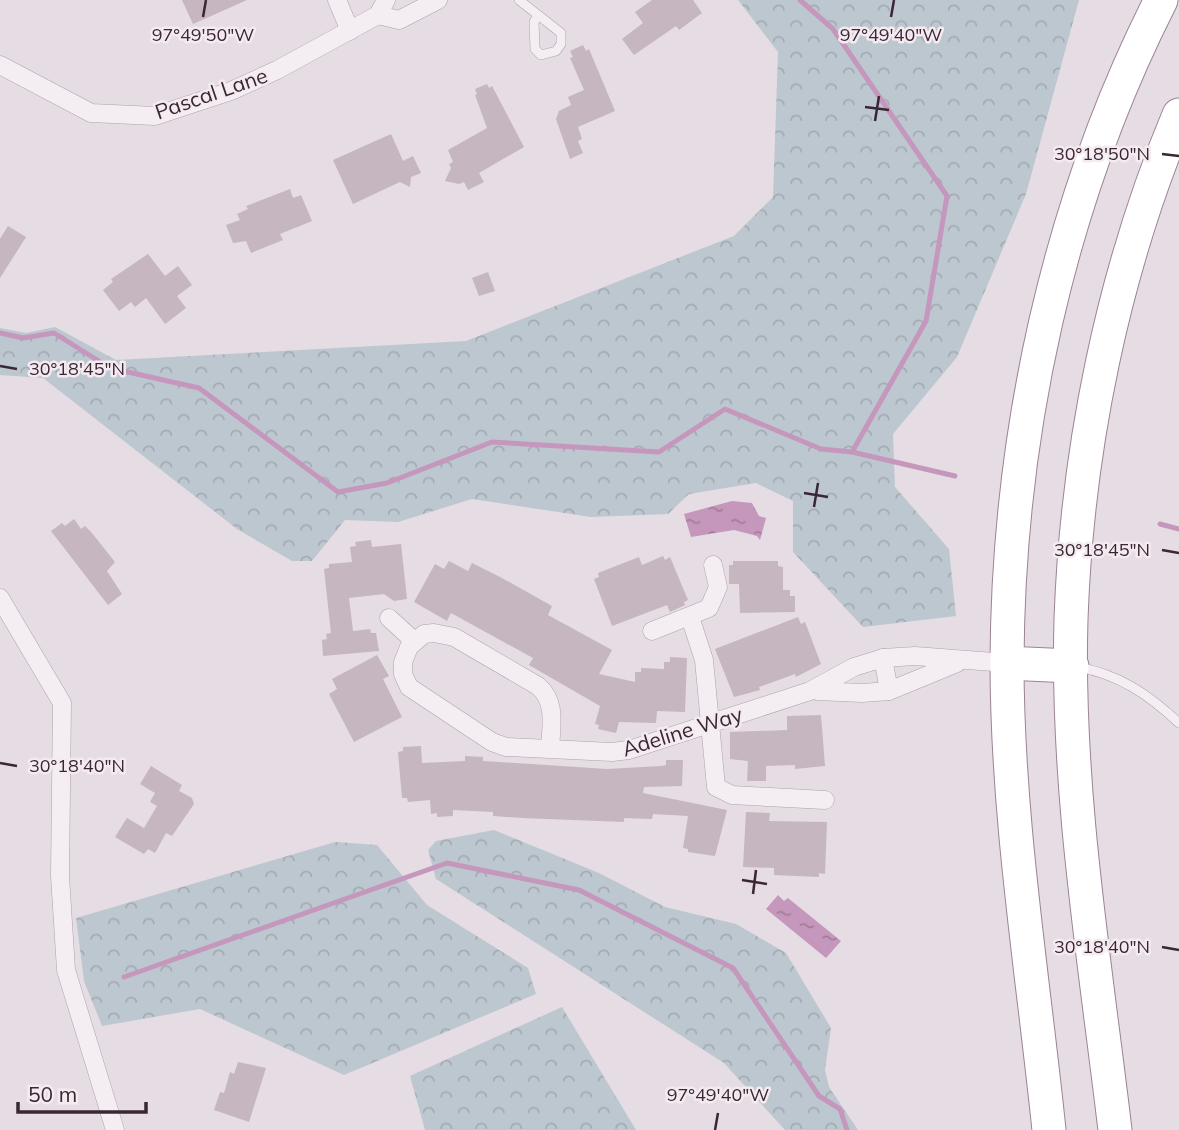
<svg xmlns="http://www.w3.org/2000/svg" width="1179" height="1130" font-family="Mulish,sans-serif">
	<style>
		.forest { fill: url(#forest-crowns) }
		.water { fill: url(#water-ripples) }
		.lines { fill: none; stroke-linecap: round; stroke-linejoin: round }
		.stream { stroke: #c697bc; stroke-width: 5 }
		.building { fill: #c5b6c0 }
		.lane-casing { stroke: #afa2ab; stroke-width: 10 }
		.street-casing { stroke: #afa2ab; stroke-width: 19 }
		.highway-casing { stroke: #9c8395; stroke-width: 35 }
		.lane { stroke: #f4eef2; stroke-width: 9 }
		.street { stroke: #f4eef2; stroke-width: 18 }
		.highway { stroke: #fff; stroke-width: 33 }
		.ticks { fill: none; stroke: #3b2634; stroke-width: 2.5 }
		.labels { text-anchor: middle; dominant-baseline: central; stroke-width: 5; stroke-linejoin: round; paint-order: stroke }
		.street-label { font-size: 21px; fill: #3b2634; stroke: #f4ebf1 }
		.ticks-label { font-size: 18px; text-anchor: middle; fill: #3b2634; stroke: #f4ebf1; stroke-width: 5; stroke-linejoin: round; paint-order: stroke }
	</style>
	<defs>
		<pattern id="forest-crowns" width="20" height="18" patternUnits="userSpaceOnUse" patternTransform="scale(1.75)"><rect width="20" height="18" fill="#bdc7d0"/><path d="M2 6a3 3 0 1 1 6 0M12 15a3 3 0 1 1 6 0" fill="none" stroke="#a3abb3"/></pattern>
		<pattern id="water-ripples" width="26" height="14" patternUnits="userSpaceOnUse" patternTransform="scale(1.75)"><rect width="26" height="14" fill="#c697bc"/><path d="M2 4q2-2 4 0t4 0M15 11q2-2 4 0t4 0" fill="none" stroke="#a27b9a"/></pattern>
	</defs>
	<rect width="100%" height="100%" fill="#e6dce3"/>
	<g class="forest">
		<path d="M738,0H1079L1026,194L957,357L893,434L895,487L949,549L956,616L863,627L793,552V501L756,483L689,494L668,514L591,517L472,499L398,522L345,520L312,561H292L237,529L43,378L0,375V328L26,333L55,327L116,360L466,341L734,236L773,197L778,52Z"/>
		<path d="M494,830L599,873L665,907L736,924L786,953L831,1028L825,1070L829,1087L858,1130H785L724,1063L436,879L428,850L436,841Z"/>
		<path d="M335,842L377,845L427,905L528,968L536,994L344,1075L200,1009L102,1026L84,981L76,918Z"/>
		<path d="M562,1007L636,1130H425L410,1076Z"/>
	</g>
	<g class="water">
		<path d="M732,501L752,503L759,516L766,518L760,540L757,536L734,530L691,537L684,514Z"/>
		<path d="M778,895L784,901L788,898L841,941L826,958L766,909Z"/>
	</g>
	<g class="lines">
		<g class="stream">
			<path d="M800,0L833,29L947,196L926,321L852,452"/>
			<path d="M0,333L23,338L54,333L110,368L199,388L338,492L387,483L492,442L659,452L725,409L821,449L852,452L955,476"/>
			<path d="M1160,524L1179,529"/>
			<path d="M124,977L447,863L579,890L733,968L819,1096L840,1109L847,1130"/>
		</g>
	</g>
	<g class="building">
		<path d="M182,0H247L193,24Z"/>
		<path d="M652,0H693L702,13L679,30L676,26L634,55L622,39L643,23L635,12Z"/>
		<path d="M583,45L586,51L589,49L615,111L578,127L582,139L578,141L583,153L570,159L556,119L559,111L571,105L568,97L584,90L570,58L573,57L570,51Z"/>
		<path d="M487,84L489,88L492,86L524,147L479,173L484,182L468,190L464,182L459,184L445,181L451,168L449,164L453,162L448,150L487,128L475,95L477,94L475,89Z"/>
		<path d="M391,134L403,161L413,156L421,173L411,177L410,187L400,182L353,204L333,160Z"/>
		<path d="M290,189L293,198L301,195L312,221L280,234L283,240L251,253L246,241L233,243L226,225L240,220L237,214L248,209L246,206Z"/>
		<path d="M8,226L26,237L0,278V239Z"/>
		<path d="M148,254L165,276L178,266L192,285L177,296L186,308L165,324L146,298L135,307L131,302L119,311L103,290L113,282L111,279Z"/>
		<path d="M488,272L495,291L479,296L472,278Z"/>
		<path d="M74,519L81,529L85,526L92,533L115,562L107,571L122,594L108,605L51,531L62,523L65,526Z"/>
		<path d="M371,540L372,547L401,544L407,599L394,601L384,594L349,598L353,631L370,629L371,633H376L379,651L323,656L322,640L327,639L326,634L331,633L324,569L329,568V564L352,562L350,547L356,546L355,542Z"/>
		<path d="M663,556L665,560L670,557L688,600L684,602L685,605L670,612L667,605L612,626L594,579L599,577L598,573L639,557L642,565Z"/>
		<path d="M449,561L468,571L472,563L502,578L552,606L548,615L612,650L599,674L635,682V672H641V668L664,669V662H670V657L687,658L685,712L657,711L656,723L619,722L616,733L598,729L599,725L595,724L600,706L529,665L533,658L451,613L447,621L414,602L435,564L444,569Z"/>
		<path d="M733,561H778V566L783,567V590H790V596H795V612L740,613L739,584H729V565H733Z"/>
		<path d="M798,617L801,624L805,622L821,664L796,677L795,674L759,687L760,690L734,697L715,649Z"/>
		<path d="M377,655L389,676L383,679L402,717L354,742L329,694L337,689L332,679Z"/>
		<path d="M821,715L825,766L795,769V765L766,766V781H747L748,761L730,759V732L787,730V716Z"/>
		<path d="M421,746L422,763L465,761V756L483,757V761L607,769L661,766L666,765V760H683L682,786L644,787L643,793L727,810L715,856L688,852V849L683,848L688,816L653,814L652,819L624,818V822L522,818L493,816V812L453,810V816L437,817V813L431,814L430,800L408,802L407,798H402L398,752L403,751V747Z"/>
		<path d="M151,766L182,785L179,791L192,798L194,804L172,836L166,833L155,853L148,849L144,854L115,837L127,818L144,828L157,806L150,802L155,793L140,784Z"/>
		<path d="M746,812L770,813L769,821L827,822L825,874L819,873V877L774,875V868L743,867Z"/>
		<path d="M238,1062L266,1068L249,1122L214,1110L220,1092L224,1093L230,1072L234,1074Z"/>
	</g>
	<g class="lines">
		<defs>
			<g id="lane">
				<path d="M519,0L561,33V44L556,51L541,55L535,49L534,22L538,15"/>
				<path d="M1077,667C1119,674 1149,695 1179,723"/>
			</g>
			<g id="street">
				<path d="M337,0L350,31"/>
				<path d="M378,15L399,20L438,0"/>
				<path d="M0,65L91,113L155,116L231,91L277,70L378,15L386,0"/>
				<path d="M0,598L62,703L60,876L66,970L115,1130"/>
				<path d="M690,617L704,660L716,787L732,795L825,800"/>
				<path d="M389,618L414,641"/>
				<path d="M652,631L709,608L718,587L713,565"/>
				<path d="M883,658L889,691"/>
				<path d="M817,691L862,693L889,691L957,663"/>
				<path d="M550,749C551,727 557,702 538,686L454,637L434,633L424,634L409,647L403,662V674L409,687L492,742L506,747L550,749L612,752L629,750L810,691L854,667L883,658L915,656L1007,663"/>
			</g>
			<g id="highway">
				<path d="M1007,663L1072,666"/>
				<path d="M1049,1130C1033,975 1007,818 1007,662C1008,435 1058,203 1161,0"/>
				<path d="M1115,1130C1095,961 1066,790 1071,619C1077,449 1113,272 1179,115"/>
			</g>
		</defs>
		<use href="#lane" class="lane-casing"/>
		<use href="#street" class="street-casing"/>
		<use href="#highway" class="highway-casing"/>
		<use href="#lane" class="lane"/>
		<use href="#street" class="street"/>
		<use href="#highway" class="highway"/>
	</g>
	<path class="ticks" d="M203,17L206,0M891,17L894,0M865,107L889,110M875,121L879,96M1162,154L1179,156M0,366L17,369M804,493L828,497M814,507L818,483M1162,550L1179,553M0,763L17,766M742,880L767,884M753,894L756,870M1162,947L1179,950M715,1130L718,1113"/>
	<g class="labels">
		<g class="street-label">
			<text transform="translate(211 93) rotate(-19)">Pascal Lane</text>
			<text transform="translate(682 731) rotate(-17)">Adeline Way</text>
		</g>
	</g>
	<g class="ticks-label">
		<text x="203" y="41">97°49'50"W</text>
		<text x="891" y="41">97°49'40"W</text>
		<text x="1102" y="160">30°18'50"N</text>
		<text x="77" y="375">30°18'45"N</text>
		<text x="1102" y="556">30°18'45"N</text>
		<text x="77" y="772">30°18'40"N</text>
		<text x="1102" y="953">30°18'40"N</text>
		<text x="718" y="1101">97°49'40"W</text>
	</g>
	<path d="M18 1102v10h128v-10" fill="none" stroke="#3b2634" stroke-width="3.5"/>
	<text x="28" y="1102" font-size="21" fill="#3b2634" stroke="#f4ebf1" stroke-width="5" paint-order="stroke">50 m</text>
</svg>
